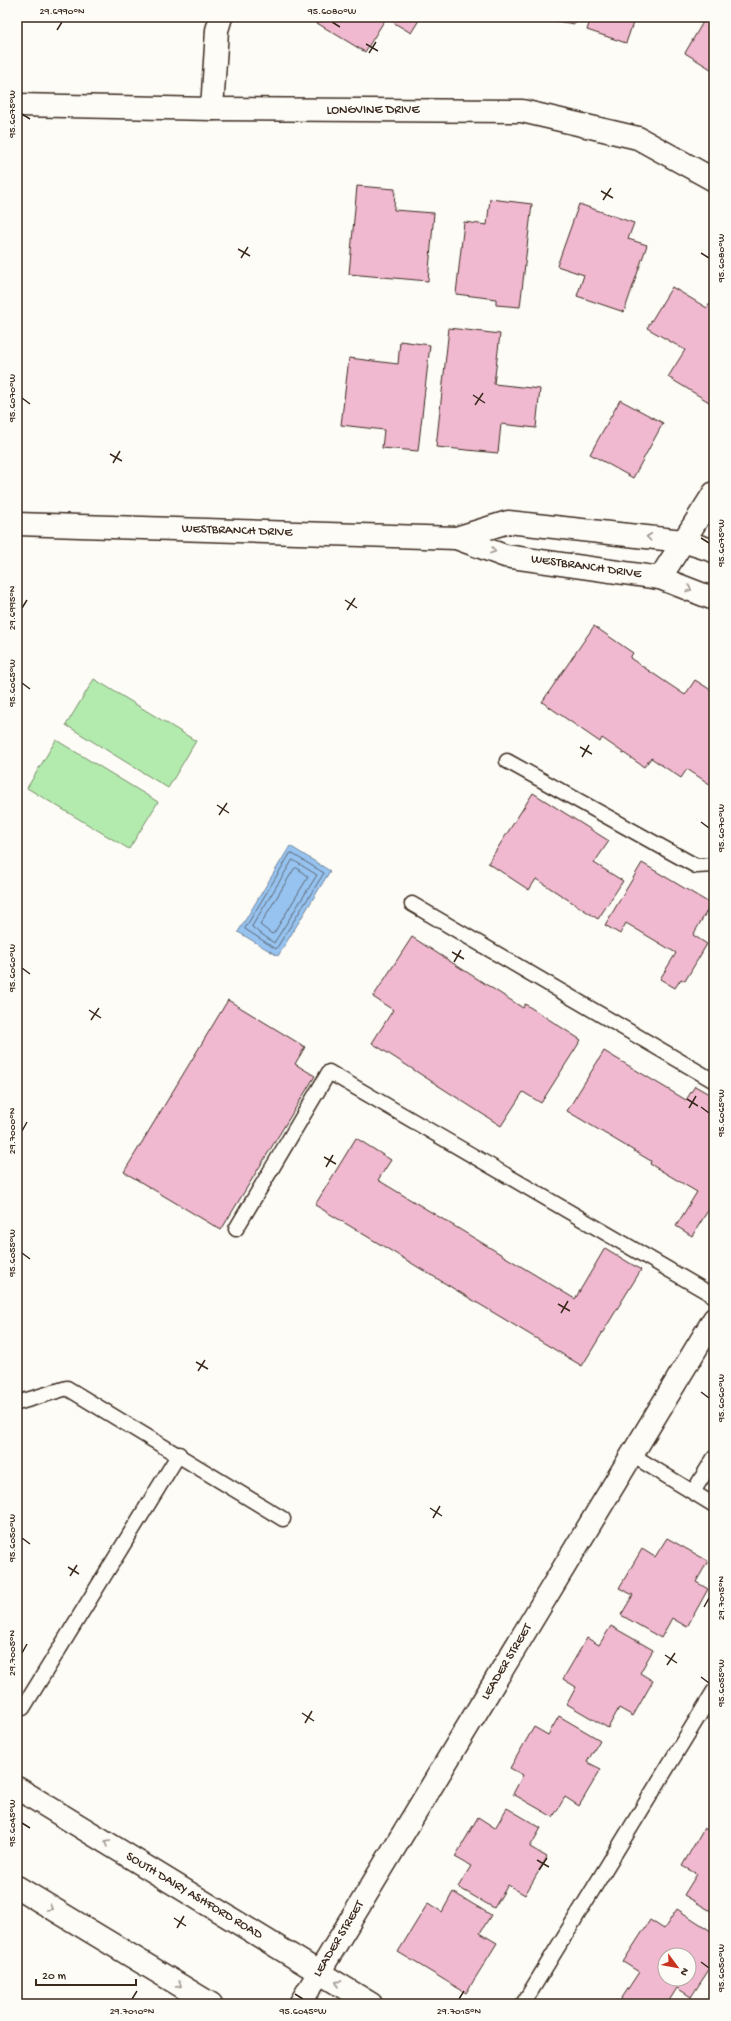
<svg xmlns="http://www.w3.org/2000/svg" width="731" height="2021" font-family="'Gochi Hand',sans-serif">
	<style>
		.green { fill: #b3ebaf; stroke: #778a66 }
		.water { fill: #96c3f0; stroke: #72869c }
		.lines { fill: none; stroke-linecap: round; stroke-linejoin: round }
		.shore { stroke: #5f6772; stroke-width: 1 }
		.building { fill: #f0b9d0; stroke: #3b2a1e; fill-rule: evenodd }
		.service-casing { stroke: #3b2a1e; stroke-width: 17 }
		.minor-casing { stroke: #3b2a1e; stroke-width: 25 }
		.secondary-casing { stroke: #3b2a1e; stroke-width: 25 }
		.service { stroke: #fdfcf7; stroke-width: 14 }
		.minor { stroke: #fdfcf7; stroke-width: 22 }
		.secondary { stroke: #fdfcf7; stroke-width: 22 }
		.oneway { stroke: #9c938a }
		.ticks { fill: none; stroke: #3b2a1e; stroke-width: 1.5 }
		.labels { text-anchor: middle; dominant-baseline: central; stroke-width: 3.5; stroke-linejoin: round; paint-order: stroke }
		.street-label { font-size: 13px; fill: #3b2a1e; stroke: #fdfcf7 }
		.neatline { fill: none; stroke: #3b2a1e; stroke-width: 1.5 }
		.ticks-label { font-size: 10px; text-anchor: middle; fill: #3b2a1e }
	</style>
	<rect width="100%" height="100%" fill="#fdfcf7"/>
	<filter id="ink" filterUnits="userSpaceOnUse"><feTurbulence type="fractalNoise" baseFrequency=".025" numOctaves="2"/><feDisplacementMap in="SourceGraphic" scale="8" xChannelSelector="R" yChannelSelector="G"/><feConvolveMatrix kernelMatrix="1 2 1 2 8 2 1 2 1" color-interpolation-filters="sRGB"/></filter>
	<g filter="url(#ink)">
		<g class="green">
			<path d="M94,679L196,741L168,788L66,725Z"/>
			<path d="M56,740L158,802L129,849L27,788Z"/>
		</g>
		<path class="water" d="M290,846L330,871L278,956L238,932Z"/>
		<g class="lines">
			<g class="shore">
				<path d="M291,853L324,873L276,949L245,929Z"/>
				<path d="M293,860L317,875L274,943L252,927Z"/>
				<path d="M297,868L308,877L274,933L272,934L260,925L294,869Z"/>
			</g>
		</g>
		<g class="building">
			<path d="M307,17H421L411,33L386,18L365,52Z"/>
			<path d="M531,17H576L575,24Z"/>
			<path d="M591,17H635L626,43L587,30Z"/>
			<path d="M706,17H714V71L685,53Z"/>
			<path d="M357,186L395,189L394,210L434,213L428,281L349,274Z"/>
			<path d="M490,199L532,204L520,307L496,305V299L456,294L464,222L487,225Z"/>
			<path d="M579,204L634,223L628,239L647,245L624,312L577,296L584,275L557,266Z"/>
			<path d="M672,287L707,308L714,297V405L668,377L685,350L647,328Z"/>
			<path d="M449,328L500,334L494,384L540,389L536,428L501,424L498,453L436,447Z"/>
			<path d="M400,341L430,345L418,451L382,448L384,430L341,425L349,358L398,364Z"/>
			<path d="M620,400L663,423L633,478L590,454Z"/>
			<path d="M594,626L633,653L630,658L685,695L695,680L714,692V787L687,769L681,778L651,758L644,767L602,738L600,742L542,702Z"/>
			<path d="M533,793L609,841L594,863L623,881L598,919L536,879L529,890L488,863Z"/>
			<path d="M642,863L711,904L693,935L707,944L685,981L681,979L675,988L660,979L676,953L626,923L620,934L605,925Z"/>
			<path d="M412,937L523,1008L525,1004L581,1040L541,1103L523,1092L501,1126L372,1043L393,1010L373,997Z"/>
			<path d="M228,1000L305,1047L295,1064L315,1076L221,1230L124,1172Z"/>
			<path d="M604,1051L686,1100L695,1086L714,1097V1201L692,1236L676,1226L697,1192L650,1164L651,1161L567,1111Z"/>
			<path d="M356,1138L391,1160L378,1180L575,1299L605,1248L641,1270L582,1366L315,1205Z"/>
			<path d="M667,1538L708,1561L696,1582L708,1589L687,1627L672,1618L661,1638L621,1615L633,1595L619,1588L642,1549L655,1557Z"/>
			<path d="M611,1626L653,1650L640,1673L653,1681L633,1716L619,1708L608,1728L567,1704L576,1687L563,1679L587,1638L599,1645Z"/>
			<path d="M559,1716L600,1740L587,1762L601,1769L579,1806L565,1797L553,1817L513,1794L523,1775L510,1768L534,1727L548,1735Z"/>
			<path d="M507,1808L541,1828L530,1847L547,1857L525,1895L508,1885L494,1908L458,1887L471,1866L455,1857L478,1817L495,1828Z"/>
			<path d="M704,1828L714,1834V1913L684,1895L697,1874L682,1866Z"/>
			<path d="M453,1892L491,1915L480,1933L497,1943L466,1993L398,1952L428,1903L442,1912Z"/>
			<path d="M677,1909L714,1933V1962L691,1997L677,1988L667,2004H618L639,1972L623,1962L650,1920L664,1929ZM665,1955H689V1979H665Z"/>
		</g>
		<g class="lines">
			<defs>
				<g id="service">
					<path d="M507,761L696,866L714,865"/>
					<path d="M412,904L714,1081"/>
					<path d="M236,1229L329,1072L714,1296"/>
					<path d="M17,1403L67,1388L283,1519"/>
					<path d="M632,1455L714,1505"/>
					<path d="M693,1492L714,1458"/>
					<path d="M23,1708L179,1454"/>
					<path d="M523,2004L714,1691"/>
				</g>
				<g id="minor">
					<path d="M17,105L212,109L522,111L638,138L714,180"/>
					<path d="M212,109L217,30L221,17"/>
					<path d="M17,524L456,538L505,556L660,578L714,599"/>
					<path d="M456,538L508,522L683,541L714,551"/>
					<path d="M660,578L714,493"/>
					<path d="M300,2004L714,1319"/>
				</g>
				<g id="secondary">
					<path d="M17,1788L371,2004"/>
					<path d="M17,1887L211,2004"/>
				</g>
			</defs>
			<use href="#service" class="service-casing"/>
			<use href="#minor" class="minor-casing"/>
			<use href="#secondary" class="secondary-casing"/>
			<use href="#service" class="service"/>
			<use href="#minor" class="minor"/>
			<use href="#secondary" class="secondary"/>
		</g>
		<defs><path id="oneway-chevron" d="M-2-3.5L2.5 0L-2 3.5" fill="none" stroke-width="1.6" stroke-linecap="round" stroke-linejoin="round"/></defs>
		<g class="oneway">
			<use href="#oneway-chevron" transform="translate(649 537) rotate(-174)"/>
			<use href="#oneway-chevron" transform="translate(493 551) rotate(20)"/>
			<use href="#oneway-chevron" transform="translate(689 589) rotate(21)"/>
			<use href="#oneway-chevron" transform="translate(107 1843) rotate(-149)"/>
			<use href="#oneway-chevron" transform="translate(50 1908) rotate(31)"/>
			<use href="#oneway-chevron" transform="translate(338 1983) rotate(-148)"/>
			<use href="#oneway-chevron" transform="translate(179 1985) rotate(31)"/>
		</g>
	</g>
	<path class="ticks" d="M332,22L340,27M57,30L62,22M366,44L378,51M369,53L376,42M22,114L30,119M601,191L613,198M603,200L611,188M238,249L250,256M701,253L709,258M241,258L248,247M473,395L485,403M22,398L30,404M475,405L483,393M110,454L122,461M113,463L120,451M701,538L709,543M345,600L357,608M22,608L27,600M347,610L355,598M22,683L30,689M580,747L592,754M582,757L589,745M217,805L229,813M219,815L227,803M701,822L709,828M452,952L464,959M454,962L461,950M22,968L30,974M89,1010L101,1018M91,1020L99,1008M687,1099L698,1106M701,1107L709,1113M689,1108L696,1096M22,1131L27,1122M324,1157L336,1164M326,1167L333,1155M22,1253L30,1259M558,1304L570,1311M561,1313L568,1301M196,1362L208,1369M198,1371L205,1360M701,1392L709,1398M430,1508L442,1516M433,1518L440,1506M22,1538L30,1544M68,1567L79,1574M70,1576L77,1565M704,1607L709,1598M22,1653L27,1644M665,1655L677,1663M667,1665L675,1653M701,1677L709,1683M302,1713L314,1721M305,1723L312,1711M22,1823L30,1828M537,1860L549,1867M539,1870L547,1858M174,1918L186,1926M177,1928L184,1916M701,1962L709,1968M295,1994L303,1999M132,1999L137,1991M459,1999L464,1991"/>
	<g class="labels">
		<g class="street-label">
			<text x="373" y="110">LONGVINE DRIVE</text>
			<text transform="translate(237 531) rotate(2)">WESTBRANCH DRIVE</text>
			<text transform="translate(586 567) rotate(8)">WESTBRANCH DRIVE</text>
			<text transform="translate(507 1662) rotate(-59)">LEADER STREET</text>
			<text transform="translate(194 1896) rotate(31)">SOUTH DAIRY ASHFORD ROAD</text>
			<text transform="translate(339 1939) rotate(-59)">LEADER STREET</text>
		</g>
	</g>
	<rect width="731" height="2021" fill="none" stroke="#fdfcf7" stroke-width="44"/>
	<g transform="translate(677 1967) rotate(122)"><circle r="19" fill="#fdfcf7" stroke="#afa8a0"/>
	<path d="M0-3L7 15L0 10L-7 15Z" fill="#c8321e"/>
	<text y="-6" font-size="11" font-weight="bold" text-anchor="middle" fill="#3b2a1e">N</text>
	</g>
	<path d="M36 1979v6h100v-6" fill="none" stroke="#3b2a1e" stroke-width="2"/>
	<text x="42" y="1979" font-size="12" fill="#3b2a1e" stroke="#fdfcf7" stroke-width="3" paint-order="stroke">20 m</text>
	<rect x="22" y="22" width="687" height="1977" class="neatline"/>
	<g class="ticks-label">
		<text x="62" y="14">29.6990°N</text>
		<text x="332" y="14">95.6080°W</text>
		<text transform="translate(11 114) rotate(-90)" y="4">95.6075°W</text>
		<text transform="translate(720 258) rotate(-90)" y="4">95.6080°W</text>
		<text transform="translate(11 398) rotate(-90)" y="4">95.6070°W</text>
		<text transform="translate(720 543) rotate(-90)" y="4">95.6075°W</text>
		<text transform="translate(11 608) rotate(-90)" y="4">29.6995°N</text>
		<text transform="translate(11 683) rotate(-90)" y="4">95.6065°W</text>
		<text transform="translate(720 828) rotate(-90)" y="4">95.6070°W</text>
		<text transform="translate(11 968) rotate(-90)" y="4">95.6060°W</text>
		<text transform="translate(720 1113) rotate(-90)" y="4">95.6065°W</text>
		<text transform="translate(11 1131) rotate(-90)" y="4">29.7000°N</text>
		<text transform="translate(11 1253) rotate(-90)" y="4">95.6055°W</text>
		<text transform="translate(720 1398) rotate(-90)" y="4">95.6060°W</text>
		<text transform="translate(11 1538) rotate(-90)" y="4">95.6050°W</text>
		<text transform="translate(720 1598) rotate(-90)" y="4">29.7015°N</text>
		<text transform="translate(11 1653) rotate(-90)" y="4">29.7005°N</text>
		<text transform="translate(720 1683) rotate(-90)" y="4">95.6055°W</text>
		<text transform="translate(11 1823) rotate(-90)" y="4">95.6045°W</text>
		<text transform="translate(720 1968) rotate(-90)" y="4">95.6050°W</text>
		<text x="132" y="2014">29.7010°N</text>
		<text x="303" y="2014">95.6045°W</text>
		<text x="459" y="2014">29.7015°N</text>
	</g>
</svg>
